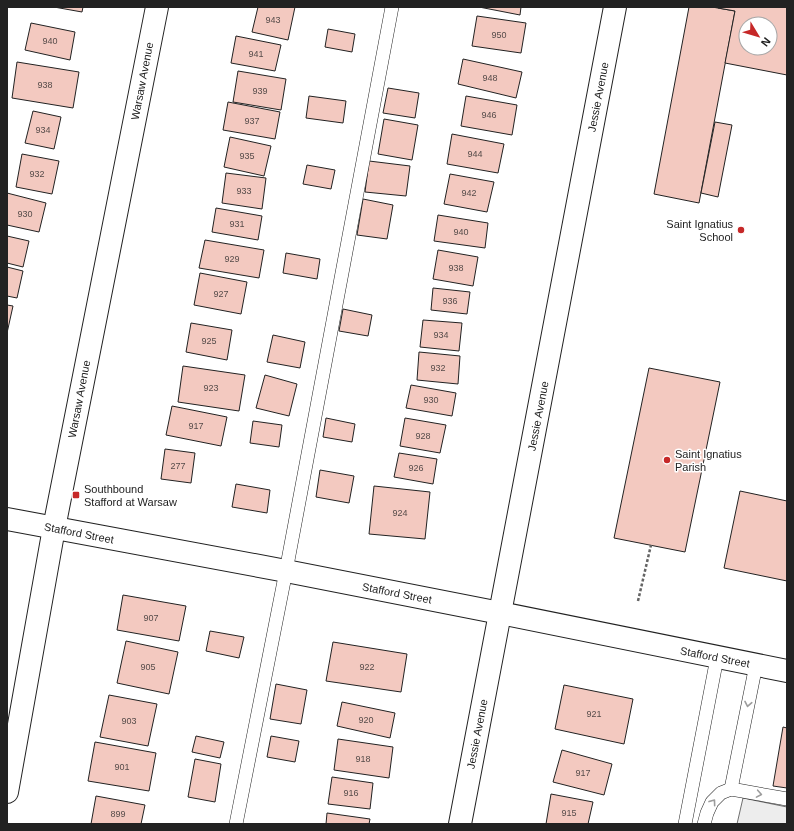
<svg xmlns="http://www.w3.org/2000/svg" width="794" height="831" font-family="Arial,sans-serif">
	<style>
		.parking { fill: #ededed; stroke: #6f6f6f }
		.building { fill: #f3c9c0; stroke: #222; fill-rule: evenodd }
		.lines { fill: none; stroke-linecap: round; stroke-linejoin: round }
		.lane-casing { stroke: #222; stroke-width: 14 }
		.street-casing { stroke: #222; stroke-width: 24 }
		.secondary-casing { stroke: #222; stroke-width: 24 }
		.path { stroke: #646464; stroke-width: 2.5; stroke-dasharray: 3 2; stroke-linecap: butt }
		.lane { stroke: #fff; stroke-width: 13 }
		.street { stroke: #fff; stroke-width: 22 }
		.secondary { stroke: #fff; stroke-width: 22 }
		.oneway { stroke: #9c9c9c }
		.poi-dot { fill: #c62828; stroke: #fff; stroke-width: 1.5 }
		.labels { text-anchor: middle; dominant-baseline: central; stroke-width: 3; stroke-linejoin: round; paint-order: stroke }
		.number-label { font-size: 9px; fill: #564c4a }
		.street-label { font-size: 11px; fill: #222; stroke: #fff }
		.poi-label { font-size: 11px; fill: #222; stroke: #fff; text-anchor: start }
	</style>
	<rect width="100%" height="100%" fill="#fff"/>
	<path class="parking" d="M743,798L787,807V824H737Z"/>
	<g class="building">
		<path d="M54,7H83L82,12Z"/>
		<path d="M258,7H295L288,40L252,32Z"/>
		<path d="M479,7H521L520,15Z"/>
		<path d="M689,7H712L735,11L699,203L654,194Z"/>
		<path d="M718,7H787V75L725,63L735,11L718,8ZM746,24H770V48H746Z"/>
		<path d="M477,16L526,23L521,53L472,46Z"/>
		<path d="M31,23L75,32L70,60L25,50Z"/>
		<path d="M328,29L355,34L352,52L325,47Z"/>
		<path d="M236,36L281,45L275,71L231,63Z"/>
		<path d="M463,59L522,72L516,98L458,84Z"/>
		<path d="M17,62L79,72L73,108L12,98Z"/>
		<path d="M238,71L286,79L281,110L233,102Z"/>
		<path d="M388,88L419,93L415,118L383,113Z"/>
		<path d="M309,96L346,101L343,123L306,118Z"/>
		<path d="M466,96L517,105L512,135L461,126Z"/>
		<path d="M228,102L280,112L275,139L223,130Z"/>
		<path d="M33,111L61,117L54,149L25,143Z"/>
		<path d="M384,119L418,125L412,160L378,154Z"/>
		<path d="M715,122L732,125L718,197L701,193Z"/>
		<path d="M452,134L504,144L498,173L447,164Z"/>
		<path d="M230,137L271,146L264,176L224,167Z"/>
		<path d="M22,154L59,161L52,194L16,187Z"/>
		<path d="M369,161L410,166L406,196L365,192Z"/>
		<path d="M307,165L335,170L331,189L303,184Z"/>
		<path d="M226,173L266,178L262,209L222,203Z"/>
		<path d="M450,174L494,182L487,212L444,204Z"/>
		<path d="M7,193L46,203L39,232L7,225Z"/>
		<path d="M363,199L393,205L387,239L357,235Z"/>
		<path d="M216,208L262,216L258,240L212,232Z"/>
		<path d="M438,215L488,223L485,248L434,241Z"/>
		<path d="M7,236L29,241L23,267L7,263Z"/>
		<path d="M205,240L264,250L259,278L199,268Z"/>
		<path d="M438,250L478,257L473,286L433,279Z"/>
		<path d="M286,253L320,259L317,279L283,273Z"/>
		<path d="M7,267L23,271L17,298L7,296Z"/>
		<path d="M200,273L247,282L241,314L194,305Z"/>
		<path d="M433,288L470,292L467,314L431,310Z"/>
		<path d="M7,305L13,306L7,333Z"/>
		<path d="M343,309L372,315L368,336L339,331Z"/>
		<path d="M423,320L462,323L459,351L420,347Z"/>
		<path d="M191,323L232,330L227,360L186,352Z"/>
		<path d="M273,335L305,342L300,368L267,362Z"/>
		<path d="M419,352L460,356L458,384L417,380Z"/>
		<path d="M183,366L245,375L239,411L178,402Z"/>
		<path d="M649,368L720,382L685,552L614,538Z"/>
		<path d="M265,375L297,384L289,416L256,408Z"/>
		<path d="M411,385L456,393L452,416L406,408Z"/>
		<path d="M172,406L227,417L221,446L166,435Z"/>
		<path d="M326,418L355,424L352,442L323,437Z"/>
		<path d="M405,418L446,425L440,453L400,446Z"/>
		<path d="M253,421L282,425L279,447L250,443Z"/>
		<path d="M165,449L195,453L191,483L161,479Z"/>
		<path d="M399,453L437,459L433,484L394,477Z"/>
		<path d="M320,470L354,476L349,503L316,497Z"/>
		<path d="M236,484L270,490L267,513L232,507Z"/>
		<path d="M374,486L430,492L425,539L369,534Z"/>
		<path d="M740,491L787,501V581L724,568Z"/>
		<path d="M123,595L186,606L179,641L117,630Z"/>
		<path d="M210,631L244,637L239,658L206,651Z"/>
		<path d="M126,641L178,652L169,694L117,683Z"/>
		<path d="M333,642L407,654L401,692L326,681Z"/>
		<path d="M276,684L307,690L301,724L270,719Z"/>
		<path d="M564,685L633,699L624,744L555,729Z"/>
		<path d="M109,695L157,704L148,746L100,737Z"/>
		<path d="M342,702L395,713L390,738L337,726Z"/>
		<path d="M783,727L787,728V788L773,786Z"/>
		<path d="M196,736L224,742L220,758L192,752Z"/>
		<path d="M271,736L299,741L295,762L267,757Z"/>
		<path d="M338,739L393,747L389,778L334,770Z"/>
		<path d="M95,742L156,753L149,791L88,781Z"/>
		<path d="M562,750L612,764L604,795L553,782Z"/>
		<path d="M195,759L221,764L215,802L188,797Z"/>
		<path d="M332,777L373,783L370,809L328,804Z"/>
		<path d="M551,794L593,802L588,824H546Z"/>
		<path d="M96,796L145,805L141,824H91Z"/>
		<path d="M327,813L370,819L369,824H326Z"/>
	</g>
	<g class="lines">
		<defs>
			<g id="lane">
				<path d="M731,789L756,665"/>
				<path d="M236,824L286,571L392,7"/>
				<path d="M685,824L717,658"/>
				<path d="M704,824L707,813L712,802L721,793L731,789L787,799"/>
			</g>
			<g id="street">
				<path d="M7,792L54,528L157,7"/>
				<path d="M460,824L615,7"/>
			</g>
			<path id="secondary" d="M7,519L286,571L500,613L787,671"/>
		</defs>
		<use href="#lane" class="lane-casing"/>
		<use href="#street" class="street-casing"/>
		<use href="#secondary" class="secondary-casing"/>
		<path class="path" d="M638,601L651,545"/>
		<use href="#lane" class="lane"/>
		<use href="#street" class="street"/>
		<use href="#secondary" class="secondary"/>
	</g>
	<defs><path id="oneway-chevron" d="M-2-3.5L2.5 0L-2 3.5" fill="none" stroke-width="1.6" stroke-linecap="round" stroke-linejoin="round"/></defs>
	<g class="oneway">
		<use href="#oneway-chevron" transform="translate(748 704) rotate(101)"/>
		<use href="#oneway-chevron" transform="translate(759 794) rotate(10)"/>
		<use href="#oneway-chevron" transform="translate(713 802) rotate(-54)"/>
	</g>
	<g class="poi-dot">
		<circle cx="741" cy="230" r="4"/>
		<circle cx="667" cy="460" r="4"/>
		<rect x="72" y="491" width="8" height="8" rx="2"/>
	</g>
	<g class="labels">
		<g class="number-label">
			<text x="273" y="20">943</text>
			<text x="499" y="35">950</text>
			<text x="50" y="41">940</text>
			<text x="256" y="54">941</text>
			<text x="490" y="78">948</text>
			<text x="45" y="85">938</text>
			<text x="260" y="91">939</text>
			<text x="489" y="115">946</text>
			<text x="252" y="121">937</text>
			<text x="43" y="130">934</text>
			<text x="475" y="154">944</text>
			<text x="247" y="156">935</text>
			<text x="37" y="174">932</text>
			<text x="244" y="191">933</text>
			<text x="469" y="193">942</text>
			<text x="25" y="214">930</text>
			<text x="237" y="224">931</text>
			<text x="461" y="232">940</text>
			<text x="232" y="259">929</text>
			<text x="456" y="268">938</text>
			<text x="221" y="294">927</text>
			<text x="450" y="301">936</text>
			<text x="441" y="335">934</text>
			<text x="209" y="341">925</text>
			<text x="438" y="368">932</text>
			<text x="211" y="388">923</text>
			<text x="431" y="400">930</text>
			<text x="196" y="426">917</text>
			<text x="423" y="436">928</text>
			<text x="178" y="466">277</text>
			<text x="416" y="468">926</text>
			<text x="400" y="513">924</text>
			<text x="151" y="618">907</text>
			<text x="148" y="667">905</text>
			<text x="367" y="667">922</text>
			<text x="594" y="714">921</text>
			<text x="366" y="720">920</text>
			<text x="129" y="721">903</text>
			<text x="363" y="759">918</text>
			<text x="122" y="767">901</text>
			<text x="583" y="773">917</text>
			<text x="351" y="793">916</text>
			<text x="569" y="813">915</text>
			<text x="118" y="814">899</text>
		</g>
		<g class="street-label">
			<text transform="translate(142 81) rotate(-79)">Warsaw Avenue</text>
			<text transform="translate(598 97) rotate(-79)">Jessie Avenue</text>
			<text transform="translate(79 399) rotate(-79)">Warsaw Avenue</text>
			<text transform="translate(538 416) rotate(-79)">Jessie Avenue</text>
			<text transform="translate(79 533) rotate(11)">Stafford Street</text>
			<text transform="translate(397 593) rotate(11)">Stafford Street</text>
			<text transform="translate(715 657) rotate(11)">Stafford Street</text>
			<text transform="translate(477 734) rotate(-79)">Jessie Avenue</text>
		</g>
		<g class="poi-label">
			<text x="733" y="224" text-anchor="end">Saint Ignatius<tspan x="733" dy="13">School</tspan></text>
			<text x="675" y="454">Saint Ignatius<tspan x="675" dy="13">Parish</tspan></text>
			<text x="84" y="489">Southbound<tspan x="84" dy="13">Stafford at Warsaw</tspan></text>
		</g>
	</g>
	<rect width="794" height="831" fill="none" stroke="#222222" stroke-width="16"/>
	<g transform="translate(758 36) rotate(128)"><circle r="19" fill="#ffffff" stroke="#a7a7a7"/>
	<path d="M0-3L7 15L0 10L-7 15Z" fill="#c62828"/>
	<text y="-6" font-size="11" font-weight="bold" text-anchor="middle" fill="#222222">N</text>
	</g>
</svg>
